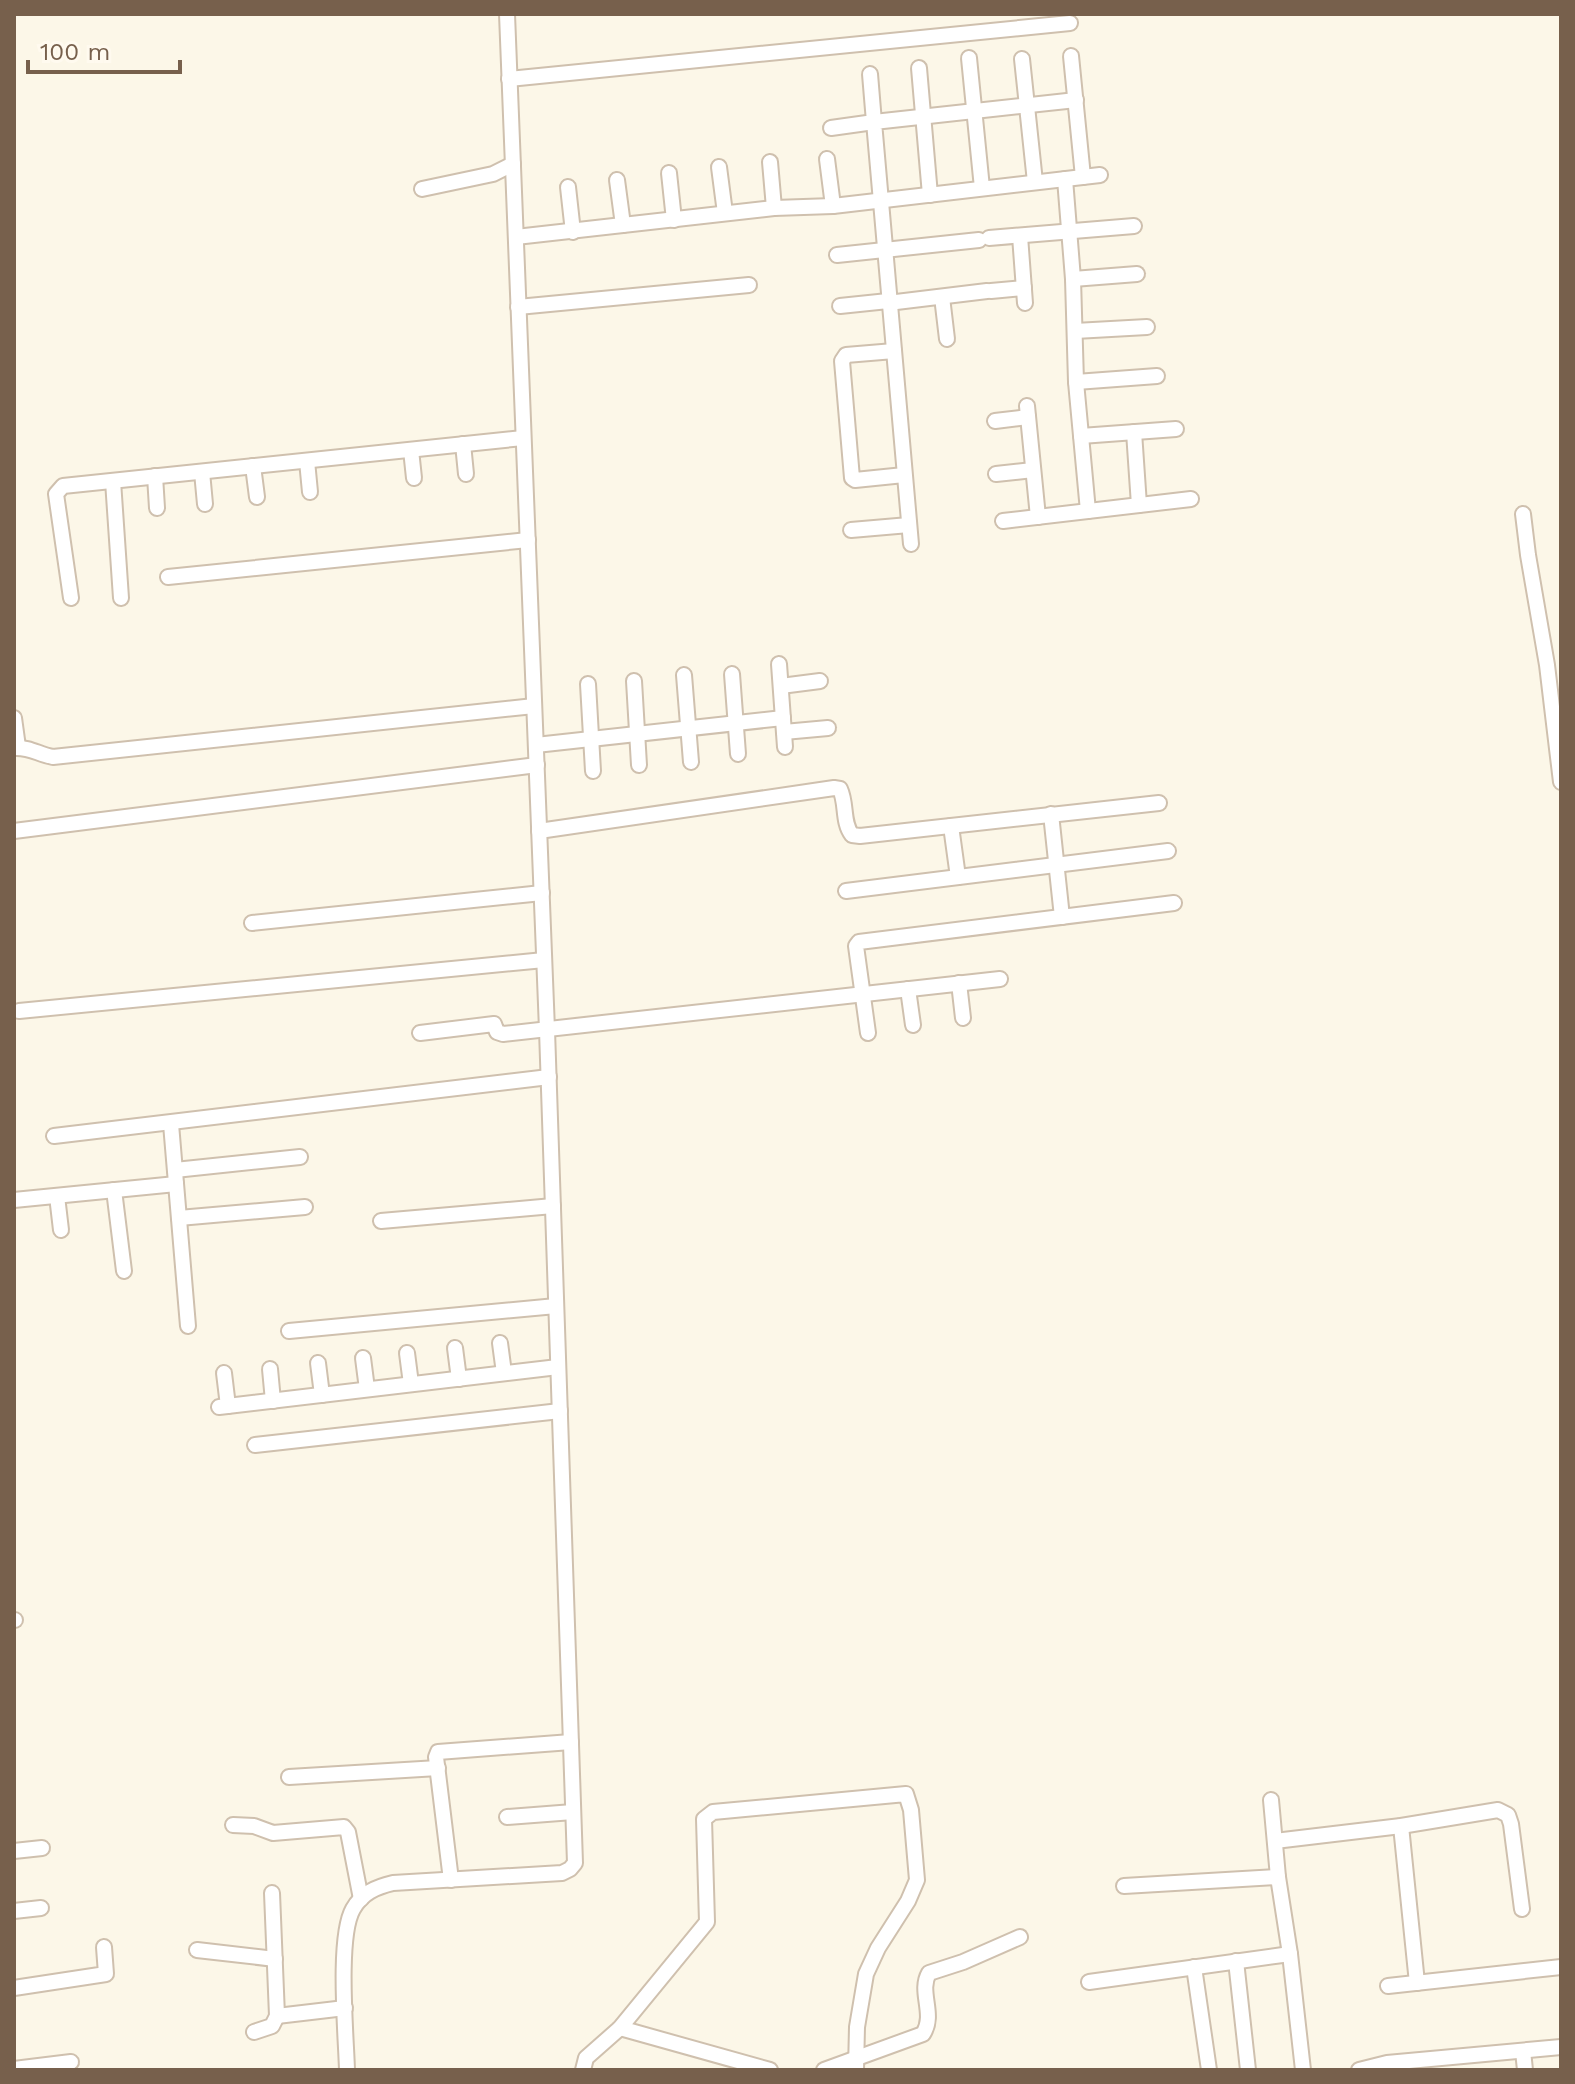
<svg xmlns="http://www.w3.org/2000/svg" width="1575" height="2084" font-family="'Work Sans',sans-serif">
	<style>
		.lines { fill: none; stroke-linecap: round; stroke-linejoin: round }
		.minor-casing { stroke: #cfc0ae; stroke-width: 18 }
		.minor { stroke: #fff; stroke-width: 14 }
	</style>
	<rect width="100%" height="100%" fill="#fcf7e8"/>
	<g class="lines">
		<defs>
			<g id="minor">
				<path d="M1071,56L1083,177"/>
				<path d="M969,58L982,188"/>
				<path d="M1022,59L1035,182"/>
				<path d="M919,68L930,195"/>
				<path d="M509,79L1070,23"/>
				<path d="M831,128L874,122L870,74"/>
				<path d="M827,159L833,206"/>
				<path d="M770,162L774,208"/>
				<path d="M719,167L725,213"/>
				<path d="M669,173L674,220"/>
				<path d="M1065,179L1073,279L1076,382L1088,511"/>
				<path d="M617,180L623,225"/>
				<path d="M568,187L573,232"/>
				<path d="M422,189L493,174L513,164"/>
				<path d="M1020,236L1025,303"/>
				<path d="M516,237L774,208L833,206L1100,175"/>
				<path d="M989,238L1134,226"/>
				<path d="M837,255L979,240"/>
				<path d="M1073,279L1137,274"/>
				<path d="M991,291L1024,288"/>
				<path d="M942,297L947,339"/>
				<path d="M888,303L987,291"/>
				<path d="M840,306L888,301"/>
				<path d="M518,307L749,285"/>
				<path d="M1075,331L1147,327"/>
				<path d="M894,351L846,355L842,361L852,478L855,480L904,475"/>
				<path d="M1076,382L1157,376"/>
				<path d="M1027,406L1038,517"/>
				<path d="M995,421L1028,417"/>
				<path d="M1134,432L1139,505"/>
				<path d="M1081,436L1176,429"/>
				<path d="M463,444L466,474"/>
				<path d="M411,450L414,478"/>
				<path d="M307,461L310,492"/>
				<path d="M253,466L257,497"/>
				<path d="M202,472L205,504"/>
				<path d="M996,474L1033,470"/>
				<path d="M155,476L157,508"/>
				<path d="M113,481L121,598"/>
				<path d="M1523,514L1528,555L1547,665L1561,782"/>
				<path d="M1003,521L1191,499"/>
				<path d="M851,530L909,525"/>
				<path d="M911,544L874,122L1076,100"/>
				<path d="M168,577L528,540"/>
				<path d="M71,598L56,494L63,486L523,438"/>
				<path d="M779,664L785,747"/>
				<path d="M732,674L738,754"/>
				<path d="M684,675L691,762"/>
				<path d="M634,681L639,765"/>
				<path d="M588,684L593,771"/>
				<path d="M781,686L820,681"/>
				<path d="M14,718L18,747"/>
				<path d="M784,732L828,728"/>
				<path d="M536,745L783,718"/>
				<path d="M14,748C31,747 37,754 53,757L534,706"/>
				<path d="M1051,814L1062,917"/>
				<path d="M951,826L958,877"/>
				<path d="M14,831L537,765"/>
				<path d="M539,831L834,788L840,789C847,804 842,822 852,835L860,836L1159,803"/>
				<path d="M846,891L1168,851"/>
				<path d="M252,923L542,893"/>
				<path d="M959,983L963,1018"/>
				<path d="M908,989L913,1025"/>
				<path d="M19,1011L544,960"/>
				<path d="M420,1033L494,1024L497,1032L503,1034L1000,979"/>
				<path d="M868,1033L856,946L859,942L1174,903"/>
				<path d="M171,1124L188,1326"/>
				<path d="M54,1136L549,1077"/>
				<path d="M175,1170L300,1157"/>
				<path d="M114,1190L124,1271"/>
				<path d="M57,1196L61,1230"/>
				<path d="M14,1200L176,1184"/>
				<path d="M179,1218L305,1207"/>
				<path d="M381,1221L553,1206"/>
				<path d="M289,1331L556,1306"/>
				<path d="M500,1343L504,1373"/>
				<path d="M455,1348L459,1379"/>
				<path d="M407,1353L411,1384"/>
				<path d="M363,1358L367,1389"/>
				<path d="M318,1363L322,1395"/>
				<path d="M270,1369L273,1401"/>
				<path d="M224,1373L228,1406"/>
				<path d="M219,1407L558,1367"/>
				<path d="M255,1445L560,1411"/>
				<path d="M14,1620H15"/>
				<path d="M289,1777L438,1768"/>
				<path d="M1271,1800L1278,1877L1290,1954L1303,2070"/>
				<path d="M507,1817L573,1812"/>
				<path d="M233,1825L254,1826L273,1833L344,1827L348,1832L361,1899"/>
				<path d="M1401,1826L1417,1983"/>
				<path d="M1275,1841L1401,1826L1498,1810L1508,1815L1511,1824L1522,1909"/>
				<path d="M14,1851L42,1848"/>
				<path d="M451,1880L436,1757L438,1752L571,1742"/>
				<path d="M1124,1886L1278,1877"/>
				<path d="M14,1911L41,1908"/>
				<path d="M197,1950L275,1959"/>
				<path d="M1236,1961L1248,2070"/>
				<path d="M1194,1967L1209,2070"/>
				<path d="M1089,1982L1290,1954"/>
				<path d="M1388,1986L1561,1967"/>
				<path d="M14,1988L106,1974L104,1947"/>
				<path d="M277,2016L345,2008"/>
				<path d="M620,2028L770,2070"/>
				<path d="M254,2032L272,2026L277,2016L272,1893"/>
				<path d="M1523,2051L1525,2070"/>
				<path d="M14,2069L71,2062"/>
				<path d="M347,2070C346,2035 337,1937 353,1909C362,1893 376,1887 393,1883L562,1873L570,1869L575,1863L547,1030L507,14"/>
				<path d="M583,2070L586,2058L620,2028L707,1922L704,1819L713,1812L906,1794L911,1810L917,1880L908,1901L878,1948L866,1974L857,2027L856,2070"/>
				<path d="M824,2070L923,2034C936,2014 918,1992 929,1973L963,1962L1020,1937"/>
				<path d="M1359,2070L1387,2063L1561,2047"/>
			</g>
		</defs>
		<use href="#minor" class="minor-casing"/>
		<use href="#minor" class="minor"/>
	</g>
	<rect width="1575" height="2084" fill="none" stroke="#77604c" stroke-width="32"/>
	<path d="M28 60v12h152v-12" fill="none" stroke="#77604c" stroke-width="4"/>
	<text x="40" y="60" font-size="24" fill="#77604c" stroke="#fffaef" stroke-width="6" paint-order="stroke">100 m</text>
</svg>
